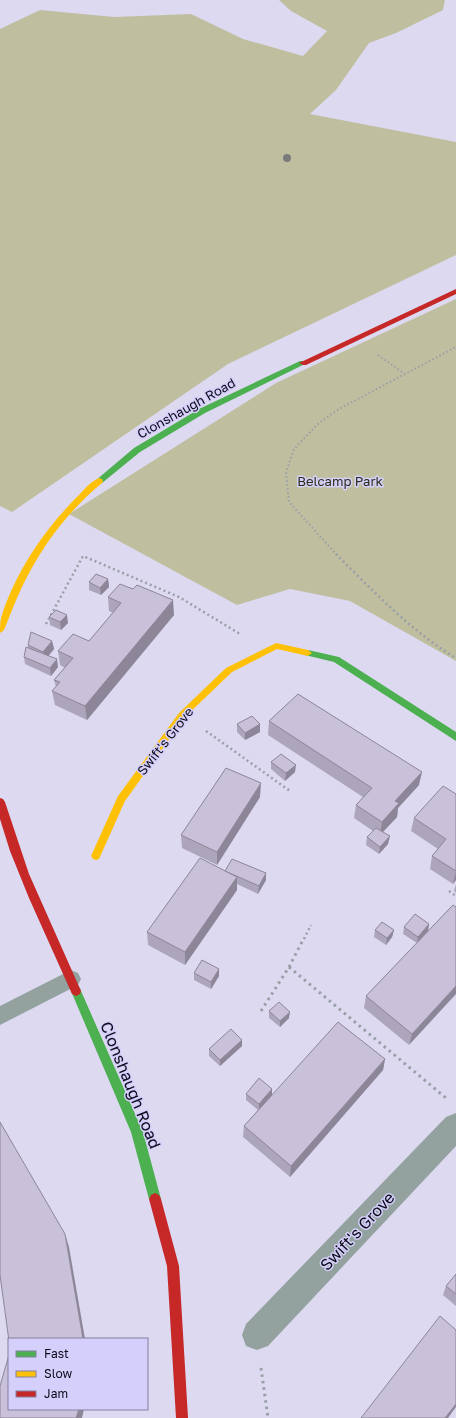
<svg xmlns="http://www.w3.org/2000/svg" width="456" height="1418" font-family="'Golos Text',sans-serif">
	<style>
		.green { fill: #bfbfa0 }
		.lines { fill: none; stroke-linecap: round; stroke-linejoin: round }
		.path-far2 { stroke: #999fa6; stroke-width: 2; stroke-dasharray: 1.5 2.5; stroke-linecap: butt }
		.path-far1 { stroke: #999fa6; stroke-width: 2.5; stroke-dasharray: 2 3; stroke-linecap: butt }
		.path { stroke: #999fa6; stroke-width: 3; stroke-dasharray: 2.5 4; stroke-linecap: butt }
		.lane { fill: #93a29f; fill-rule: evenodd }
		.street { fill: #93a29f; fill-rule: evenodd }
		.fast { fill: #4caf50; fill-rule: evenodd }
		.slow { fill: #ffc107; fill-rule: evenodd }
		.jam { fill: #c62828; fill-rule: evenodd }
		.tree { fill: #7b7a7a }
		.wall { fill: #ada5bb }
		.shaded-wall { fill: #8d8698 }
		.building { fill: #c9c0d9; stroke: #8d8698 }
		.labels { text-anchor: middle; dominant-baseline: central; stroke-width: 3; stroke-linejoin: round; paint-order: stroke }
		.street-label { font-size: 13px; fill: #0c0918; stroke: #d4cffb }
		.park-label { font-size: 13px; fill: #2b2c18; stroke: #d4cffb }
		.near-street-label { font-size: 16px; fill: #0c0918; stroke: #d4cffb }
	</style>
	<rect width="100%" height="100%" fill="#dcd9f1"/>
	<g class="green">
		<path d="M279,0H445L443,10L396,33L369,43L336,90L310,114L456,142V255L228,364L12,512L0,506V29L40,10L114,17L191,14L243,39L303,56L327,31L291,11Z"/>
		<path d="M456,299V661L350,601L290,589L237,605L69,514L276,383Z"/>
	</g>
	<g class="lines">
		<g class="path-far2">
			<path d="M378,355L405,374"/>
			<path d="M337,555L289,502L286,473L294,449L319,423L339,409L456,347"/>
		</g>
		<g class="path-far1">
			<path d="M336,554C371,589 413,633 456,658"/>
			<path d="M46,624L83,556L179,597L240,634"/>
			<path d="M206,731L290,791"/>
			<path d="M449,891L456,896"/>
			<path d="M304,939L311,925"/>
		</g>
		<g class="path">
			<path d="M289,967L446,1098"/>
			<path d="M261,1011L289,967L304,938"/>
			<path d="M261,1368L268,1418"/>
		</g>
		<path class="lane" d="M71,970L78,973L81,979L78,985L0,1025V1006Z"/>
		<path class="street" d="M456,1113V1146L268,1346L257,1350L246,1346L242,1335L246,1324L446,1117Z"/>
		<g class="fast">
			<path d="M300,361H303L307,363L205,413L140,452L102,483L99,484L95,481L134,448L199,409Z"/>
			<path d="M308,650L339,657L456,732V741L334,662L305,655L304,653Z"/>
			<path d="M76,986L80,988L81,991L143,1132L161,1199L159,1203L155,1205L151,1203L149,1199L131,1132L71,991L72,988Z"/>
		</g>
		<g class="slow">
			<path d="M99,478L102,479L103,481L102,483C68,511 41,547 22,587C15,601 10,616 4,630L0,633C0,628 0,623 1,618C15,572 46,527 80,494C85,488 92,481 99,478Z"/>
			<path d="M276,643L308,650L312,653L308,656L277,649L232,672L185,717L125,801L99,859L96,860L93,859L91,856L118,796L179,713L226,668Z"/>
		</g>
		<g class="jam">
			<path d="M456,289V294L306,365H303L299,363Z"/>
			<path d="M0,798L3,799L5,802L29,874L81,991L80,994L76,996L72,994L29,898L10,851L0,819Z"/>
			<path d="M155,1193L159,1195L161,1199L179,1266L188,1418H176L167,1266L149,1199L151,1195Z"/>
		</g>
	</g>
	<circle class="tree" cx="287" cy="158" r="4"/>
	<g class="wall">
		<path d="M108,579L109,587L101,595L89,590V582Z"/>
		<path d="M108,597L174,615L87,720L55,705L52,691L56,687L54,680L65,668L60,665L58,651L89,641L113,613L109,611Z"/>
		<path d="M49,617L68,623L61,630L50,625Z"/>
		<path d="M52,641L54,649L48,656L58,667L51,676L25,664L24,657L28,648V645Z"/>
		<path d="M269,721L419,785L398,808L397,817L383,832L388,844L379,854L366,845L367,837L373,831L354,818L356,805L363,797L268,735Z"/>
		<path d="M237,724H260V732L245,740L237,732Z"/>
		<path d="M271,762L295,772L285,781L271,769Z"/>
		<path d="M456,794V880L453,884L430,869L432,856L438,849L411,831L414,818Z"/>
		<path d="M260,797L217,865L182,848L181,835Z"/>
		<path d="M225,871L266,880L258,894L237,884V890L185,965L148,945L147,932Z"/>
		<path d="M456,884V893L454,891Z"/>
		<path d="M453,905L409,1045L364,1008L366,996L417,943L403,934L404,927L429,924L428,931L420,939Z"/>
		<path d="M375,930H394L392,937L386,945L374,937Z"/>
		<path d="M194,973L219,976L211,989L194,980Z"/>
		<path d="M269,1011L289,1018L280,1027L269,1018Z"/>
		<path d="M242,1040V1046L220,1066L209,1056V1049Z"/>
		<path d="M385,1059L383,1070L290,1177L243,1137L244,1126L258,1110L246,1100V1094L272,1089V1095Z"/>
		<path d="M456,1274V1306L443,1295L446,1286Z"/>
	</g>
	<g class="shaded-wall">
		<path d="M108,579L109,587L101,595L100,588Z"/>
		<path d="M173,600L174,615L87,720L85,706Z"/>
		<path d="M67,615L68,623L61,630L60,622Z"/>
		<path d="M52,641L54,649L45,660L43,652Z"/>
		<path d="M57,659L58,667L51,676L50,668Z"/>
		<path d="M260,724V732L245,740V733Z"/>
		<path d="M296,765L295,772L285,781L286,773Z"/>
		<path d="M422,772L419,785L398,808L397,817L380,835L382,822L395,801Z"/>
		<path d="M261,783L260,797L217,865V852Z"/>
		<path d="M390,836L388,844L379,854L380,847Z"/>
		<path d="M456,871V880L453,884Z"/>
		<path d="M266,873V880L258,894L259,886Z"/>
		<path d="M237,877V890L185,965V952Z"/>
		<path d="M429,924L428,931L417,944L418,937Z"/>
		<path d="M394,930L392,937L386,945L387,938Z"/>
		<path d="M219,969V976L211,989V982Z"/>
		<path d="M456,986V994L409,1045L412,1034Z"/>
		<path d="M290,1012L289,1018L280,1027V1021Z"/>
		<path d="M242,1040V1046L220,1066V1060Z"/>
		<path d="M385,1059L383,1070L290,1177L291,1166Z"/>
		<path d="M272,1089V1095L259,1110V1104Z"/>
		<path d="M65,1234L69,1247L85,1339H83Z"/>
		<path d="M456,1404V1407L448,1418H445Z"/>
		<path d="M79,1409H84L82,1418H76Z"/>
	</g>
	<g class="building">
		<path d="M96,574L108,579L100,588L89,582Z"/>
		<path d="M120,584L133,589L137,585L173,600L85,706L52,691L60,682L54,680L73,658L58,651L73,634L89,641L121,603L108,597Z"/>
		<path d="M56,610L67,615L60,622L49,617Z"/>
		<path d="M31,632L52,641L43,652L28,645Z"/>
		<path d="M26,647L57,659L50,668L24,657Z"/>
		<path d="M298,694L422,772L395,801L399,803L382,822L356,805L372,788L269,721Z"/>
		<path d="M252,716L260,724L245,733L237,724Z"/>
		<path d="M281,754L296,765L286,773L271,762Z"/>
		<path d="M226,768L261,783L217,852L181,835Z"/>
		<path d="M443,786L456,794V871L432,856L446,839L414,818Z"/>
		<path d="M376,828L390,836L380,847L367,837Z"/>
		<path d="M200,858L237,877L185,952L147,932Z"/>
		<path d="M232,859L266,873L259,886L225,871Z"/>
		<path d="M453,905L456,907V986L412,1034L366,996Z"/>
		<path d="M415,914L429,924L418,937L404,927Z"/>
		<path d="M382,922L394,930L387,938L375,930Z"/>
		<path d="M202,960L219,969L211,982L194,973Z"/>
		<path d="M279,1002L290,1012L280,1021L269,1011Z"/>
		<path d="M338,1022L385,1059L291,1166L244,1126Z"/>
		<path d="M231,1029L242,1040L220,1060L209,1049Z"/>
		<path d="M259,1078L272,1089L259,1104L246,1094Z"/>
		<path d="M0,1122L65,1234L83,1339H9V1341L0,1275Z"/>
		<path d="M456,1274V1294L446,1286Z"/>
		<path d="M440,1316L456,1330V1404L445,1418H361Z"/>
		<path d="M9,1355V1409H79L76,1418H0V1386Z"/>
	</g>
	<g class="labels">
		<g class="street-label">
			<text transform="translate(186 408) rotate(-29)">Clonshaugh Road</text>
			<text transform="translate(165 741) rotate(-52)">Swift's Grove</text>
		</g>
		<g class="park-label">
			<text x="340" y="481">Belcamp Park</text>
		</g>
		<g class="near-street-label">
			<text transform="translate(131 1085) rotate(68)">Clonshaugh Road</text>
			<text transform="translate(357 1231) rotate(-47)">Swift's Grove</text>
		</g>
	</g>
	<rect x="8" y="1338" width="140" height="72" fill="#d4cffb" stroke="#8480a0"/>
	<rect x="16" y="1351" width="20" height="6" fill="#4caf50" stroke="#8480a0"/>
	<text x="44" y="1358" font-size="12" fill="#0c0918">Fast</text>
	<rect x="16" y="1371" width="20" height="6" fill="#ffc107" stroke="#8480a0"/>
	<text x="44" y="1378" font-size="12" fill="#0c0918">Slow</text>
	<rect x="16" y="1391" width="20" height="6" fill="#c62828" stroke="#8480a0"/>
	<text x="44" y="1398" font-size="12" fill="#0c0918">Jam</text>
</svg>
